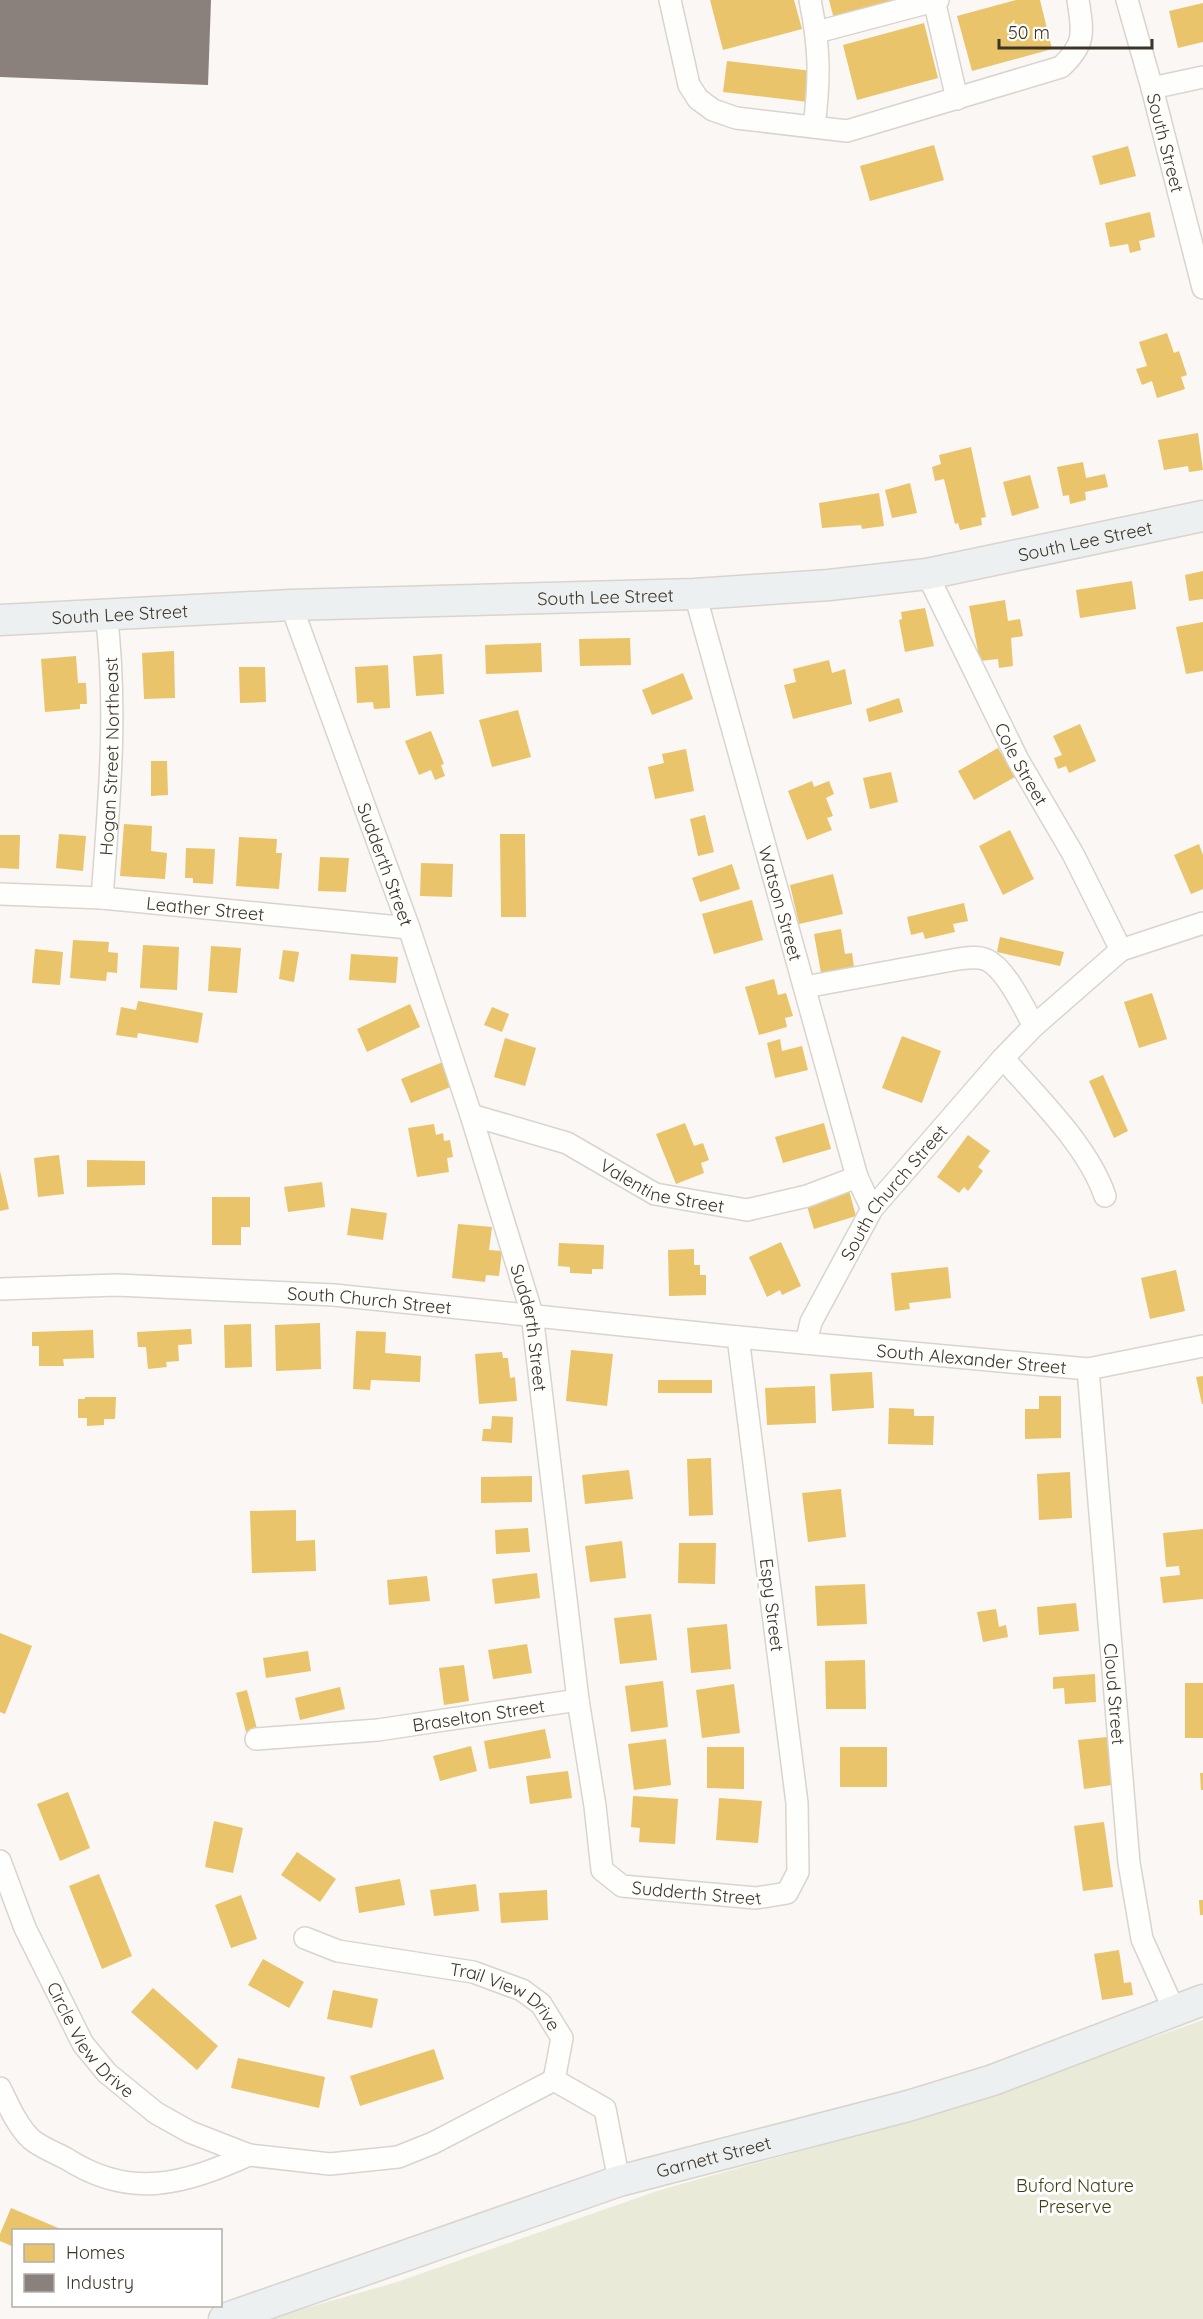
<svg xmlns="http://www.w3.org/2000/svg" width="1203" height="2319" font-family="Quicksand,sans-serif">
	<style>
		.green { fill: #eaead9 }
		.homes { fill: #e9c46a }
		.industry { fill: #8a817c }
		.lines { fill: none; stroke-linecap: round; stroke-linejoin: round }
		.street-casing { stroke: #d9d4cd; stroke-width: 24 }
		.secondary-casing { stroke: #d9d4cd; stroke-width: 33 }
		.street { stroke: #fefefd; stroke-width: 21 }
		.secondary { stroke: #ecf0f1; stroke-width: 30 }
		.labels { text-anchor: middle; dominant-baseline: central; stroke-width: 6; stroke-linejoin: round; paint-order: stroke }
		.street-label { font-size: 18px; fill: #3b3427; stroke: #fff }
		.park-label { font-size: 18px; fill: #3c4111; stroke: #fff }
	</style>
	<rect width="100%" height="100%" fill="#faf7f4"/>
	<path class="green" d="M1203,2020V2319H268L397,2282L660,2190L937,2113Z"/>
	<g class="homes">
		<path d="M710,0H794L802,29L723,50Z"/>
		<path d="M829,0H901L834,19Z"/>
		<path d="M1016,0H1040L1052,49L972,71L957,16Z"/>
		<path d="M1203,3V42L1178,48L1169,11Z"/>
		<path d="M924,23L938,78L857,100L843,45Z"/>
		<path d="M727,61L812,71L808,102L723,92Z"/>
		<path d="M934,145L944,180L870,201L860,166Z"/>
		<path d="M1128,146L1136,176L1100,185L1092,156Z"/>
		<path d="M1150,212L1155,237L1139,241L1141,250L1130,253L1128,244L1110,247L1105,223Z"/>
		<path d="M1167,333L1174,353L1179,351L1187,375L1181,377L1185,389L1157,398L1152,381L1142,385L1136,369L1147,366L1139,342Z"/>
		<path d="M1198,433L1203,470L1189,472L1188,466L1164,470L1158,440Z"/>
		<path d="M971,447L986,517L981,518L982,525L960,530L958,523L955,524L944,479L935,481L932,467L941,464L939,455Z"/>
		<path d="M1083,462L1086,478L1105,474L1108,487L1085,492L1086,500L1070,504L1069,495L1063,496L1057,467Z"/>
		<path d="M1030,475L1039,508L1012,516L1003,482Z"/>
		<path d="M910,483L917,513L892,518L885,490Z"/>
		<path d="M879,493L884,526L862,529L861,525L822,528L819,503Z"/>
		<path d="M1203,571V599L1189,601L1185,575Z"/>
		<path d="M1132,581L1136,609L1080,618L1076,590Z"/>
		<path d="M1005,600L1008,621L1020,619L1023,636L1011,638L1013,666L999,668L998,659L980,661L969,606Z"/>
		<path d="M925,608L934,646L905,652L899,620L902,619L901,612Z"/>
		<path d="M1203,622V671L1186,674L1176,627Z"/>
		<path d="M630,638L631,665L580,666L579,639Z"/>
		<path d="M541,643L542,672L486,674L485,645Z"/>
		<path d="M174,651L175,698L144,699L142,653Z"/>
		<path d="M442,654L444,694L416,696L413,656Z"/>
		<path d="M76,656L78,683H86L87,704H80V709L45,712L41,659Z"/>
		<path d="M829,660L832,673L845,669L852,704L793,719L784,685L796,682L793,669Z"/>
		<path d="M388,665L390,708L374,709L373,702L357,703L355,667Z"/>
		<path d="M239,667H265L266,702L240,703Z"/>
		<path d="M683,673L693,699L652,715L642,690Z"/>
		<path d="M899,698L903,712L869,722L866,709Z"/>
		<path d="M518,710L531,757L492,767L479,720Z"/>
		<path d="M1080,724L1096,761L1069,773L1066,766L1058,769L1054,758L1062,755L1053,736Z"/>
		<path d="M431,731L444,764L441,765L445,776L435,780L431,770L419,775L405,741Z"/>
		<path d="M998,748L1015,777L974,800L958,771Z"/>
		<path d="M686,749L694,791L655,799L648,767L664,763L662,754Z"/>
		<path d="M151,761H167L168,795L151,796Z"/>
		<path d="M891,772L898,802L870,809L863,778Z"/>
		<path d="M812,781L814,787L829,781L834,794L826,798L833,816L827,818L832,830L807,840L788,791Z"/>
		<path d="M705,815L714,852L698,856L690,819Z"/>
		<path d="M124,824L152,826L151,851L167,853L165,879L120,876Z"/>
		<path d="M1010,830L1034,879L1003,895L979,846Z"/>
		<path d="M59,834L86,836L83,871L56,868Z"/>
		<path d="M500,834H525L526,917H501Z"/>
		<path d="M0,835H20L19,869L0,868Z"/>
		<path d="M239,837L277,839L276,853H282L279,889L236,886Z"/>
		<path d="M1199,844L1203,855V889L1191,894L1174,855Z"/>
		<path d="M186,848L215,849L213,884L193,883V878H185Z"/>
		<path d="M320,857L349,858L346,892L318,891Z"/>
		<path d="M421,863L453,864L452,897L420,896Z"/>
		<path d="M732,864L740,889L700,902L692,878Z"/>
		<path d="M833,874L843,914L799,924L790,885Z"/>
		<path d="M752,900L763,940L714,954L702,914Z"/>
		<path d="M964,903L968,921L953,924L955,932L925,939L923,932L911,935L907,917Z"/>
		<path d="M841,929L845,954L852,953L854,967L821,973L814,934Z"/>
		<path d="M1000,937L1064,952L1060,966L997,952Z"/>
		<path d="M73,940L109,942L108,952L118,953L117,973L107,972L106,981L70,978Z"/>
		<path d="M143,945L179,947L177,990L140,988Z"/>
		<path d="M211,946L241,948L237,993L208,991Z"/>
		<path d="M35,949L63,952L60,985L32,983Z"/>
		<path d="M283,950L299,952L294,982L279,979Z"/>
		<path d="M351,954L398,957L396,983L349,980Z"/>
		<path d="M774,979L778,995L786,993L793,1016L785,1018L787,1027L759,1035L745,987Z"/>
		<path d="M1152,993L1167,1039L1139,1048L1124,1002Z"/>
		<path d="M138,1001L203,1013L198,1043L138,1033L137,1038L116,1035L121,1007L136,1010Z"/>
		<path d="M410,1004L420,1027L367,1052L357,1029Z"/>
		<path d="M492,1007L509,1014L502,1032L484,1025Z"/>
		<path d="M902,1036L941,1051L922,1103L882,1088Z"/>
		<path d="M505,1038L536,1048L525,1086L494,1077Z"/>
		<path d="M780,1039L782,1051L802,1046L808,1070L775,1078L767,1043Z"/>
		<path d="M443,1062L453,1086L411,1103L401,1079Z"/>
		<path d="M1103,1075L1128,1131L1114,1138L1089,1081Z"/>
		<path d="M685,1123L694,1146L703,1143L709,1160L701,1163L704,1173L676,1184L656,1134Z"/>
		<path d="M824,1123L831,1149L783,1163L775,1137Z"/>
		<path d="M434,1124L436,1135L443,1133L444,1141L450,1140L453,1157L447,1158L449,1172L417,1177L408,1128Z"/>
		<path d="M968,1135L990,1151L978,1167L983,1171L968,1191L964,1187L959,1193L937,1177Z"/>
		<path d="M59,1155L64,1194L38,1197L34,1158Z"/>
		<path d="M87,1160L145,1161V1185L87,1187Z"/>
		<path d="M0,1171L9,1209L0,1211Z"/>
		<path d="M322,1182L325,1207L288,1212L284,1187Z"/>
		<path d="M848,1187L856,1216L814,1229L805,1200Z"/>
		<path d="M212,1197H250V1227H241V1245H212Z"/>
		<path d="M351,1208L387,1213L383,1240L347,1235Z"/>
		<path d="M458,1224L492,1227L489,1250L502,1251L499,1276L486,1275L485,1282L452,1278Z"/>
		<path d="M781,1242L801,1286L782,1295L780,1290L767,1297L749,1257Z"/>
		<path d="M559,1243L604,1245L603,1269H592V1274L570,1273V1267L558,1266Z"/>
		<path d="M694,1249V1265H700V1275H706V1295L669,1296L668,1250Z"/>
		<path d="M948,1267L951,1298L909,1303L910,1309L895,1311L891,1273Z"/>
		<path d="M1176,1270L1185,1311L1150,1319L1141,1278Z"/>
		<path d="M320,1323L321,1369L276,1371L275,1325Z"/>
		<path d="M251,1324L252,1367L225,1368L224,1325Z"/>
		<path d="M191,1329L192,1344L178,1345L179,1361L166,1362L167,1367L148,1369L146,1347H138L137,1332Z"/>
		<path d="M93,1330L94,1358L63,1359L64,1366H39V1346H32V1332Z"/>
		<path d="M356,1331L386,1332L385,1353L421,1356L420,1382L371,1380L370,1390L353,1389Z"/>
		<path d="M571,1350L613,1354L607,1406L566,1401Z"/>
		<path d="M502,1352L503,1358H508L510,1378L515,1377L517,1401L479,1404L475,1354Z"/>
		<path d="M872,1372L874,1408L832,1411L830,1374Z"/>
		<path d="M1203,1376V1404H1202L1196,1377Z"/>
		<rect x="658" y="1380" width="54" height="13"/>
		<path d="M815,1386L816,1423L767,1425L765,1388Z"/>
		<path d="M1039,1396H1061V1438L1025,1439V1409H1039Z"/>
		<path d="M85,1397H116L115,1419H104V1425L87,1426V1418H78V1399H85Z"/>
		<path d="M889,1408L914,1409V1416H934L933,1445L888,1444Z"/>
		<path d="M492,1416L513,1417L512,1443L482,1441L483,1429H491Z"/>
		<path d="M711,1458L713,1515L689,1516L687,1459Z"/>
		<path d="M629,1470L633,1499L585,1504L582,1475Z"/>
		<path d="M1070,1472L1072,1518L1039,1520L1037,1474Z"/>
		<path d="M532,1476V1502L481,1503V1477Z"/>
		<path d="M841,1489L846,1537L808,1542L802,1493Z"/>
		<path d="M296,1510V1541L315,1540L316,1571L252,1573L250,1511Z"/>
		<path d="M528,1528L530,1552L496,1554L495,1530Z"/>
		<path d="M1203,1529V1599L1163,1603L1160,1577L1180,1575L1179,1566L1166,1567L1163,1533Z"/>
		<path d="M622,1541L626,1578L590,1582L585,1546Z"/>
		<path d="M679,1543H716L715,1584L678,1583Z"/>
		<path d="M537,1573L540,1598L495,1604L492,1579Z"/>
		<path d="M427,1576L430,1601L389,1605L387,1580Z"/>
		<path d="M865,1584L867,1624L817,1626L815,1586Z"/>
		<path d="M1076,1603L1079,1631L1039,1635L1037,1607Z"/>
		<path d="M996,1609L999,1627L1006,1625L1008,1637L983,1642L977,1612Z"/>
		<path d="M651,1614L657,1660L620,1664L614,1618Z"/>
		<path d="M727,1624L731,1669L691,1673L687,1628Z"/>
		<path d="M0,1633L32,1646L5,1714L0,1712Z"/>
		<path d="M527,1644L532,1673L493,1679L488,1650Z"/>
		<path d="M308,1651L311,1671L266,1678L263,1658Z"/>
		<path d="M865,1660L866,1709H826L825,1661Z"/>
		<path d="M464,1665L469,1701L444,1705L439,1668Z"/>
		<path d="M1095,1674L1096,1702L1065,1704L1064,1688L1053,1689V1677Z"/>
		<path d="M663,1681L668,1727L631,1732L625,1686Z"/>
		<rect x="1185" y="1683" width="18" height="55"/>
		<path d="M734,1684L740,1733L702,1738L696,1690Z"/>
		<path d="M340,1687L345,1709L300,1720L295,1698Z"/>
		<path d="M247,1690L257,1729L246,1732L236,1693Z"/>
		<path d="M545,1729L551,1758L489,1769L484,1741Z"/>
		<path d="M1107,1737L1112,1785L1084,1789L1078,1740Z"/>
		<path d="M666,1739L671,1785L634,1790L628,1744Z"/>
		<path d="M471,1746L477,1771L440,1781L433,1756Z"/>
		<path d="M707,1747H744V1789L707,1788Z"/>
		<rect x="840" y="1747" width="47" height="40"/>
		<path d="M568,1771L572,1798L530,1804L526,1776Z"/>
		<path d="M1200,1773H1203V1790H1201Z"/>
		<path d="M68,1792L90,1848L60,1861L37,1804Z"/>
		<path d="M633,1796L678,1799L675,1844L639,1842L640,1828L631,1827Z"/>
		<path d="M719,1798L762,1801L758,1843L716,1840Z"/>
		<path d="M214,1821L243,1828L233,1873L205,1867Z"/>
		<path d="M1104,1822L1113,1887L1083,1891L1074,1826Z"/>
		<path d="M297,1852L336,1879L320,1902L281,1875Z"/>
		<path d="M99,1874L132,1956L102,1969L69,1886Z"/>
		<path d="M400,1879L405,1905L359,1913L355,1887Z"/>
		<path d="M476,1884L479,1911L434,1916L430,1890Z"/>
		<path d="M547,1890L548,1920L501,1923L499,1893Z"/>
		<path d="M241,1895L257,1939L231,1948L215,1905Z"/>
		<path d="M1199,1900H1203V1915H1200Z"/>
		<path d="M1119,1950L1124,1983L1131,1982L1133,1995L1102,2000L1094,1954Z"/>
		<path d="M263,1959L304,1982L289,2008L248,1985Z"/>
		<path d="M153,1988L218,2046L197,2070L131,2012Z"/>
		<path d="M333,1990L378,1999L372,2028L327,2019Z"/>
		<path d="M434,2049L444,2079L360,2106L350,2076Z"/>
		<path d="M238,2058L325,2077L319,2108L231,2088Z"/>
		<path d="M11,2208L63,2230H14V2247L0,2241V2234Z"/>
	</g>
	<path class="industry" d="M0,0H211L208,85L0,77Z"/>
	<g class="lines">
		<defs>
			<g id="street">
				<path d="M670,0L689,85L698,99L713,110L736,118L847,131L1061,67C1086,44 1083,32 1078,0"/>
				<path d="M810,0C820,49 820,78 814,127"/>
				<path d="M934,0L957,99"/>
				<path id="s1" d="M1127,0L1152,88L1203,288"/>
				<path d="M817,32L938,0"/>
				<path d="M1152,88L1203,77"/>
				<path id="s2" d="M927,574L1018,760L1073,854L1121,950"/>
				<path id="s3" d="M695,594L857,1177L872,1209"/>
				<path id="s4" d="M291,605L409,928L471,1115L532,1314L578,1700L595,1806L602,1870L622,1886L756,1898L787,1893L798,1872L797,1803L738,1337"/>
				<path id="s5" d="M0,894L102,898L409,928"/>
				<path id="s6" d="M102,898C109,804 118,708 106,613"/>
				<path d="M805,987L958,959C967,958 978,956 987,960C1006,969 1024,1008 1034,1026"/>
				<path d="M1003,1058C1038,1098 1088,1146 1105,1196"/>
				<path id="s7" d="M471,1115L567,1143L655,1194L747,1210L807,1196L857,1177"/>
				<path id="s8" d="M0,1289L117,1285L334,1295L738,1337L1088,1369L1203,1346"/>
				<path id="s9" d="M806,1343L811,1322L872,1209L1003,1058L1034,1026L1121,950L1203,923"/>
				<path id="s10" d="M1088,1369L1129,1863L1142,1939L1174,2010"/>
				<path id="s11" d="M256,1739L378,1730L578,1700"/>
				<path id="s12" d="M0,1861L25,1928L83,2044L107,2073L156,2113L190,2132L249,2155C184,2184 131,2200 67,2159C56,2153 40,2147 31,2139C17,2126 8,2104 0,2088"/>
				<path id="s13" d="M305,1938L338,1951L473,1972L522,1990L541,2004L562,2038L554,2080L605,2109L619,2181"/>
				<path d="M249,2155L330,2164L398,2157L433,2143L554,2080"/>
			</g>
			<g id="secondary">
				<path id="s14" d="M0,620L291,605L695,594L829,585L927,574L1203,516"/>
				<path id="s15" d="M224,2319L619,2181L908,2106L993,2080L1203,2000"/>
			</g>
		</defs>
		<use href="#street" class="street-casing"/>
		<use href="#secondary" class="secondary-casing"/>
		<use href="#street" class="street"/>
		<use href="#secondary" class="secondary"/>
	</g>
	<g class="labels">
		<g class="street-label">
			<text stroke="none"><textPath href="#s1" startOffset="148">South Street</textPath></text>
			<text stroke="none"><textPath href="#s14" startOffset="1090">South Lee Street</textPath></text>
			<text stroke="none"><textPath href="#s14" startOffset="606">South Lee Street</textPath></text>
			<text stroke="none"><textPath href="#s14" startOffset="120">South Lee Street</textPath></text>
			<text stroke="none"><textPath href="#s6" startOffset="142">Hogan Street Northeast</textPath></text>
			<text stroke="none"><textPath href="#s2" startOffset="212">Cole Street</textPath></text>
			<text stroke="none"><textPath href="#s4" startOffset="276">Sudderth Street</textPath></text>
			<text stroke="none"><textPath href="#s3" startOffset="321">Watson Street</textPath></text>
			<text stroke="none"><textPath href="#s5" startOffset="206">Leather Street</textPath></text>
			<text stroke="none"><textPath href="#s7" startOffset="206">Valentine Street</textPath></text>
			<text stroke="none"><textPath href="#s9" startOffset="176">South Church Street</textPath></text>
			<text stroke="none"><textPath href="#s8" startOffset="370">South Church Street</textPath></text>
			<text stroke="none"><textPath href="#s4" startOffset="762">Sudderth Street</textPath></text>
			<text stroke="none"><textPath href="#s8" startOffset="975">South Alexander Street</textPath></text>
			<text transform="translate(772 1605) rotate(83)">Espy Street</text>
			<text stroke="none"><textPath href="#s10" startOffset="326">Cloud Street</textPath></text>
			<text stroke="none"><textPath href="#s11" startOffset="224">Braselton Street</textPath></text>
			<text stroke="none"><textPath href="#s4" startOffset="1410">Sudderth Street</textPath></text>
			<text stroke="none"><textPath href="#s13" startOffset="213">Trail View Drive</textPath></text>
			<text stroke="none"><textPath href="#s12" startOffset="202">Circle View Drive</textPath></text>
			<text stroke="none"><textPath href="#s15" startOffset="516">Garnett Street</textPath></text>
		</g>
		<g class="park-label">
			<text x="1075" y="2185">Buford Nature<tspan x="1075" dy="21">Preserve</tspan></text>
		</g>
	</g>
	<rect x="12" y="2229" width="210" height="78" fill="#ffffff" stroke="#b1aea9" stroke-width="1.5"/>
	<rect x="24" y="2244" width="30" height="18" fill="#e9c46a" stroke="#b1aea9" stroke-width="1.5"/>
	<text x="66" y="2259" font-size="18" fill="#3b3427">Homes</text>
	<rect x="24" y="2274" width="30" height="18" fill="#8a817c" stroke="#b1aea9" stroke-width="1.5"/>
	<text x="66" y="2289" font-size="18" fill="#3b3427">Industry</text>
	<path d="M999 39v9h153v-9" fill="none" stroke="#3b3427" stroke-width="3"/>
	<text x="1008" y="39" font-size="18" fill="#3b3427" stroke="#ffffff" stroke-width="4.5" paint-order="stroke">50 m</text>
</svg>
